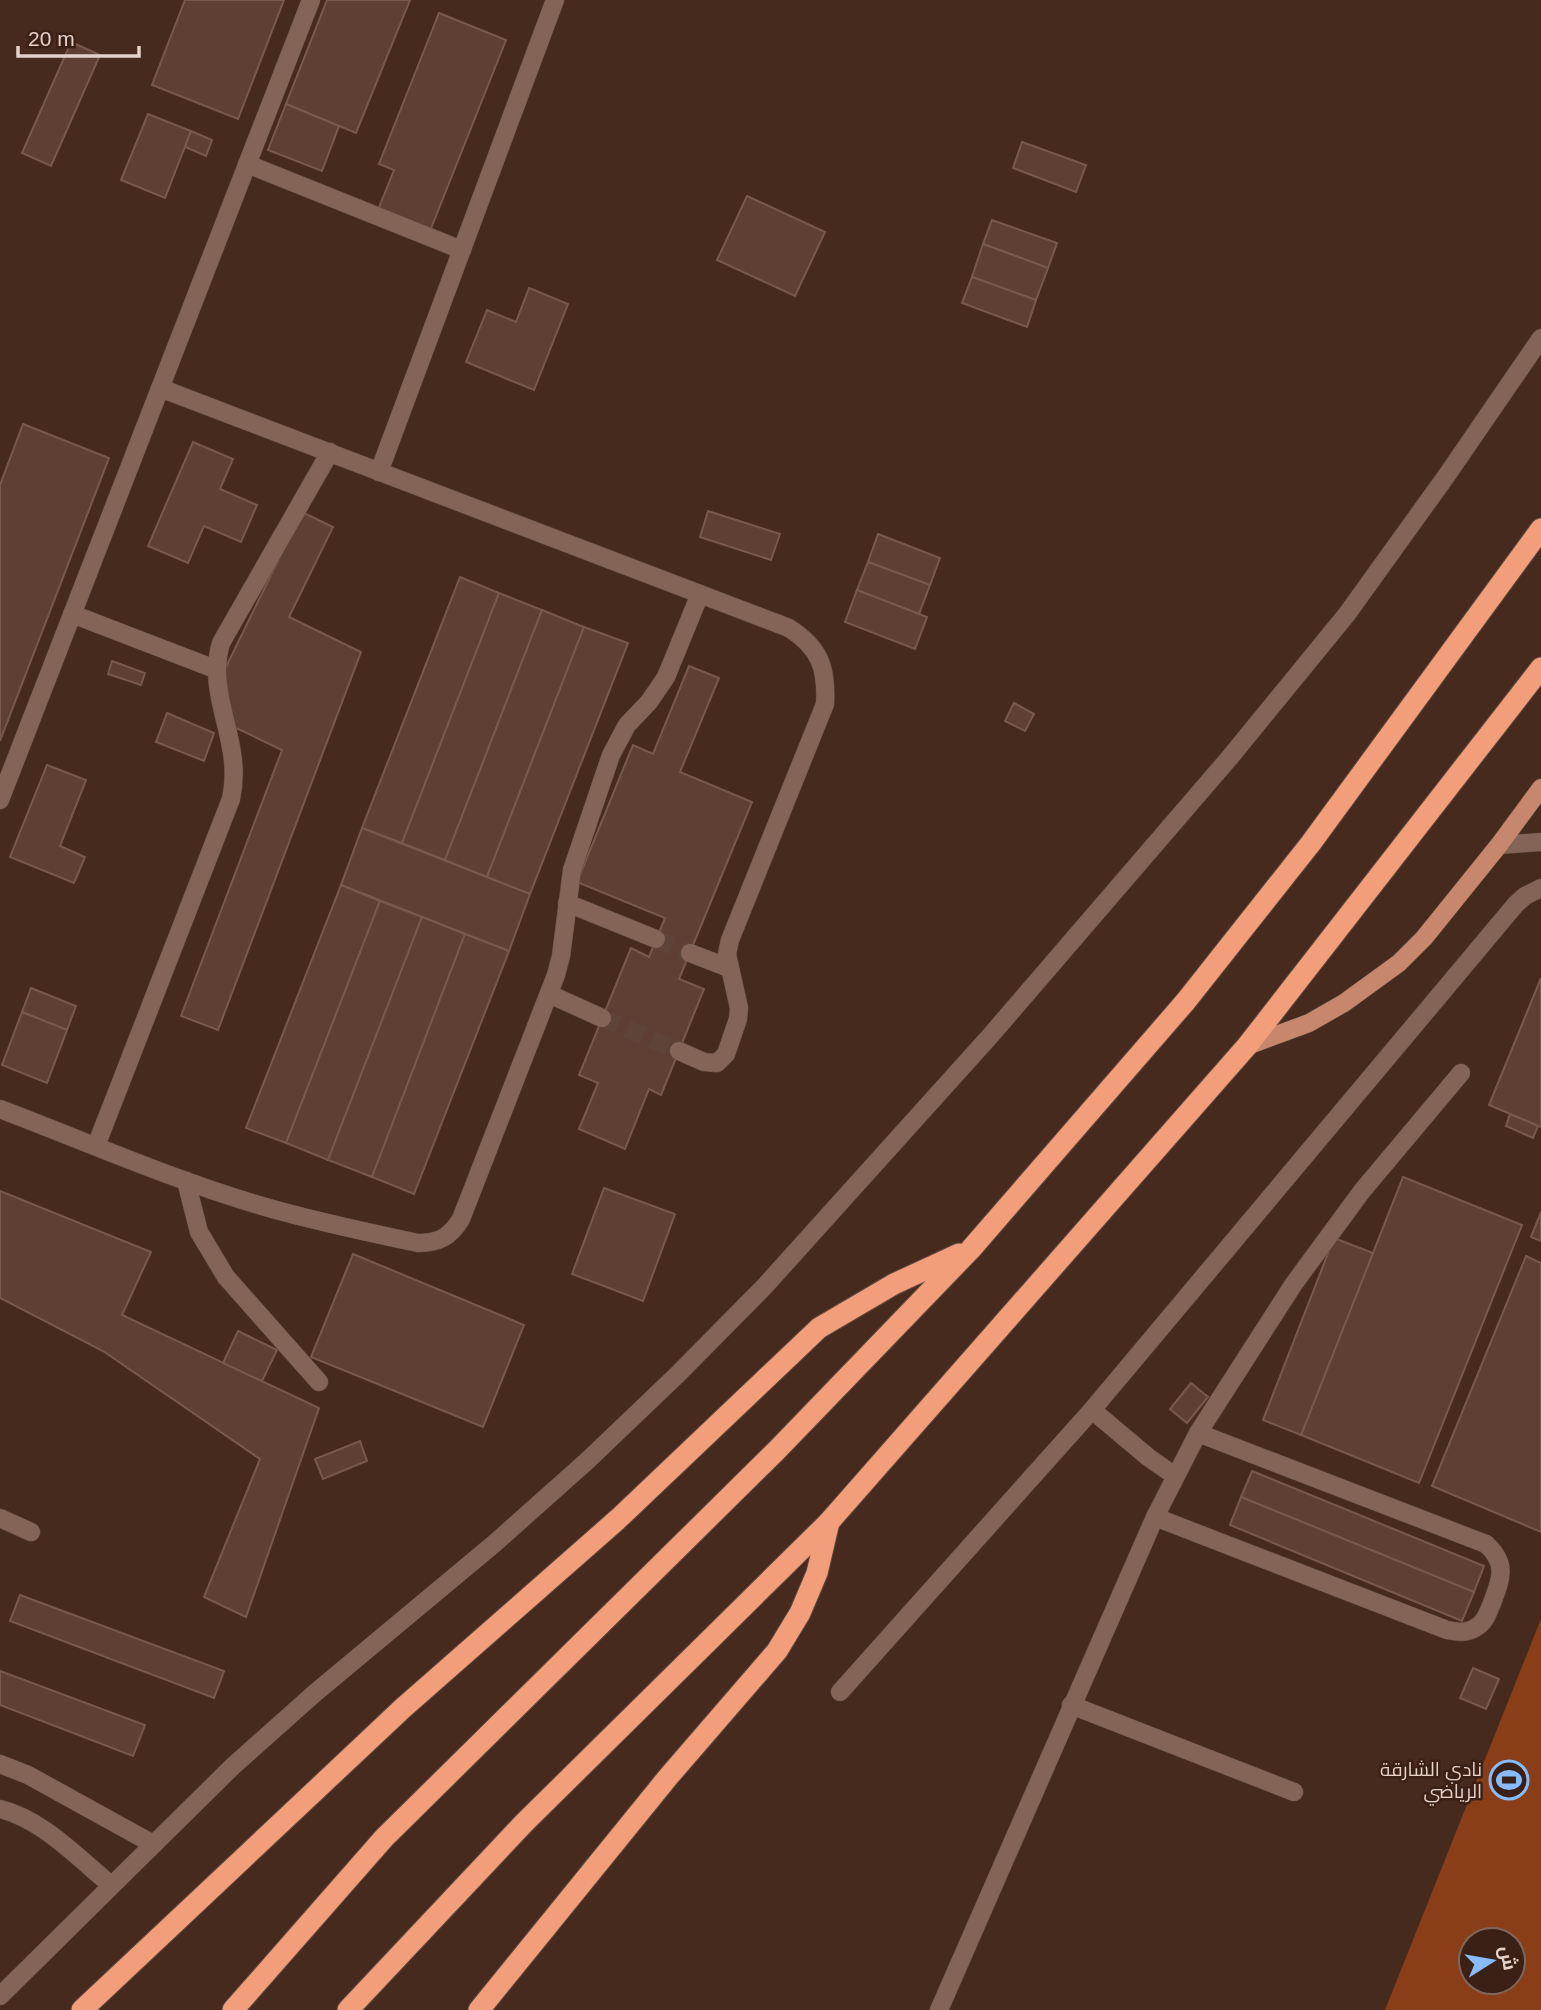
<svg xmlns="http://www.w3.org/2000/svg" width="1541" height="2010" font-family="Helvetica,Cairo,sans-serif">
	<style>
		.green { fill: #8a3e17; fill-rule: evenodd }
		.building { fill: #5d4033; stroke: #78594c; stroke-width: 2 }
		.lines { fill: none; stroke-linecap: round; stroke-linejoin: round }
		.minor-tunnel { stroke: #5e4338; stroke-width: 18; stroke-dasharray: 18 9; stroke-linecap: butt }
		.minor-casing { stroke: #5f483e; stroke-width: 19 }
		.major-casing { stroke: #5f483e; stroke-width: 19 }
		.highway-casing { stroke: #5f483e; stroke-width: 23 }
		.minor { stroke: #846457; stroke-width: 18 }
		.major { stroke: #c6876c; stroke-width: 18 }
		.highway { stroke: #f29e7a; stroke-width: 21 }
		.labels { text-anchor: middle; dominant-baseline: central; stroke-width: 5; stroke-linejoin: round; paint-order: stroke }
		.poi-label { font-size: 19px; fill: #e5d2cb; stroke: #3b2015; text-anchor: end }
	</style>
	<rect width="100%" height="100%" fill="#462a1e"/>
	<path class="green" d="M1541,1619V2010H1385ZM1513,1940V1982H1471V1940Z"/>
	<g class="building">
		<path d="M185,0H284L238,119L152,85Z"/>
		<path d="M327,0H410L356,133L286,104Z"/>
		<path d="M439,13L506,40L428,236L376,215L394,170L379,164Z"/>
		<path d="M71,42L100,55L51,166L22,153Z"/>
		<path d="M286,104L339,126L322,171L268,150Z"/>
		<path d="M148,114L191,131L165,198L121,180Z"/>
		<path d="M191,131L212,140L206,156L185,147Z"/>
		<path d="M1022,142L1086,165L1076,192L1013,168Z"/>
		<path d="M747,196L825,232L795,296L717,260Z"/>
		<path d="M992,220L1057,243L1048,268L983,244Z"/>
		<path d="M983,244L1048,268L1036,300L972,277Z"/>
		<path d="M972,277L1036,300L1027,327L962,303Z"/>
		<path d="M529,288L568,304L534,390L466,362L487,310L516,322Z"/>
		<path d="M23,424L109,458L0,741V485Z"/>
		<path d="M193,442L233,459L220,489L257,505L241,542L204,526L188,563L148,546Z"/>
		<path d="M708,511L780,534L771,560L700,537Z"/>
		<path d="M302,512L333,527L289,617L361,652L218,1030L181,1016L282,750L230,725L224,671Z"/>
		<path d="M878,534L940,558L930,585L868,562Z"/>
		<path d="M868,562L930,585L919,614L857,590Z"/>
		<path d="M460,577L499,593L402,843L362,828Z"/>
		<path d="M857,590L927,617L915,649L845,622Z"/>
		<path d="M499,593L542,610L445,860L402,843Z"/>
		<path d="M542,610L584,627L487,877L445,860Z"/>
		<path d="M584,627L628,643L530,894L487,877Z"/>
		<path d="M112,661L145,673L141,685L108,674Z"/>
		<path d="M689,666L719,678L680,772L752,802L679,979L704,989L661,1095L649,1089L625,1149L579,1129L598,1083L579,1075L631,948L649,957L665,918L577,882L633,745L653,754Z"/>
		<path d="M1014,703L1034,714L1025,731L1005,721Z"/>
		<path d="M167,713L214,733L204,761L156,742Z"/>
		<path d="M47,765L86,780L60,846L85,857L74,883L10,857Z"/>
		<path d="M362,828L530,894L509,951L341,885Z"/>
		<path d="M341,885L380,901L286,1143L246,1128Z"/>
		<path d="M380,901L422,917L328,1160L286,1143Z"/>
		<path d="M422,917L465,934L372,1177L328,1160Z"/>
		<path d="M465,934L509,951L414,1194L372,1177Z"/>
		<path d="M1541,978V1127L1489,1105Z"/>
		<path d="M31,988L76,1006L67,1030L22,1012Z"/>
		<path d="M22,1012L67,1030L47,1083L2,1065Z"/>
		<path d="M1510,1114L1538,1126L1533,1138L1506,1126Z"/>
		<path d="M1403,1177L1522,1225L1419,1483L1301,1435Z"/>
		<path d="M604,1188L675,1214L643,1301L572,1274Z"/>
		<path d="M0,1191L151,1252L122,1315L319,1408L246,1617L204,1597L260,1459L103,1351L0,1298Z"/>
		<path d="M1541,1212V1241L1531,1237Z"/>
		<path d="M1334,1238L1373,1253L1301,1435L1263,1420Z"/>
		<path d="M353,1254L524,1325L483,1427L311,1357Z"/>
		<path d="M1526,1256L1541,1263V1532L1432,1486Z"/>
		<path d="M238,1331L277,1350L262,1381L223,1363Z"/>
		<path d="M1191,1383L1208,1397L1187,1423L1170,1409Z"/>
		<path d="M360,1441L367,1461L323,1479L315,1459Z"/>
		<path d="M1252,1471L1484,1566L1474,1592L1241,1497Z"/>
		<path d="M1241,1497L1474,1592L1462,1621L1230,1525Z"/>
		<path d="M20,1595L224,1671L214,1698L10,1621Z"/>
		<path d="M1473,1668L1499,1679L1486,1709L1460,1698Z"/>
		<path d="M0,1671L145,1725L133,1756L0,1705Z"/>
	</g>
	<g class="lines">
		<g class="minor-tunnel">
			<path d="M656,939L690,953"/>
			<path d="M602,1018L679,1051"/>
		</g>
		<defs>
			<g id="minor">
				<path d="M247,164L462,250"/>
				<path d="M160,388L789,628C820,648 827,668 825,704L730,940L727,954L739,1008L738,1019L726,1054L717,1063L704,1062L679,1051"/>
				<path d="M379,472L555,0"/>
				<path d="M72,614L215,669"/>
				<path d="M0,800L311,0"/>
				<path d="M1499,845L1541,842"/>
				<path d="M567,903L656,939"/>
				<path d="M690,953L729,968"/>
				<path d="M549,994L602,1018"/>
				<path d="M0,1109C87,1142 173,1180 262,1206C313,1221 366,1232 418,1243C439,1243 450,1237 461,1219L556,975L561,956L572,870L611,755L627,725L649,702L666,677L700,594"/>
				<path d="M96,1146L231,799C244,741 205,697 221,643L330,452"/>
				<path d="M186,1181L199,1232L226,1277L319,1382"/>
				<path d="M1092,1410L1148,1457L1175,1476"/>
				<path d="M1155,1517L1447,1630C1458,1632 1468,1634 1478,1626C1486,1621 1488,1612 1492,1603C1501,1579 1508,1564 1486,1544L1198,1433"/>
				<path d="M0,1518L31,1532"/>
				<path d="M840,1692L1092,1410L1516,904L1525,896L1541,888"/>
				<path d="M1071,1705L1294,1792"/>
				<path d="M0,1764L28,1775L153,1844"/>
				<path d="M0,1809C42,1819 78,1858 111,1885"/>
				<path d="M0,1996L232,1767L315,1693L495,1543L587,1461L677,1375L764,1287L991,1035L1231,756L1347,614L1447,475L1541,338"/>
				<path d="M939,2010L1155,1517L1198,1433L1293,1285L1362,1191L1461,1073"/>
			</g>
			<path id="major" d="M1247,1046L1309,1023L1344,1003L1399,963L1424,938L1499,845L1541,788"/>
			<g id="highway">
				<path d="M82,2010L403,1708L618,1519L819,1328L894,1284L959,1254"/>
				<path d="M233,2010L384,1838L777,1450L971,1249L1186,1001L1311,843L1541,529"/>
				<path d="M348,2010L524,1823L829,1522L1247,1046L1541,668"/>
				<path d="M479,2010L669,1776L777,1651L800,1613L817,1573L829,1522"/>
			</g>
		</defs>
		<use href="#minor" class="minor-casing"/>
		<use href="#major" class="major-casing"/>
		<use href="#highway" class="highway-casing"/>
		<use href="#minor" class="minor"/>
		<use href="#major" class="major"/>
		<use href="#highway" class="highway"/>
	</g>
	<defs>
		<symbol id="stadium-ring" viewBox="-11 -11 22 22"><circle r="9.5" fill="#3b2015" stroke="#87bbfb" stroke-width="1.5"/><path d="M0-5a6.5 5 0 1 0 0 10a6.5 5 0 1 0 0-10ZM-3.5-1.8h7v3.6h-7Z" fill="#87bbfb"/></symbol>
	</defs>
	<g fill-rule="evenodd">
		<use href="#stadium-ring" x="1487" y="1758" width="44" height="44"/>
	</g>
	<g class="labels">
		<g class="poi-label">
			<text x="1482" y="1769">نادي الشارقة<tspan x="1482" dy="22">الرياضي</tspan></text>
		</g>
	</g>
	<g transform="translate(1492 1961) rotate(79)"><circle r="33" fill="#3b2015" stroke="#7f675e" stroke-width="2"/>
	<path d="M0-5L12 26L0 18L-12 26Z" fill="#87bbfb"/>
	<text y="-10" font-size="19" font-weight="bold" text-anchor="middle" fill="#e5d2cb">ش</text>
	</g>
	<path d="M18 46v10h121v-10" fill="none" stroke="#e5d2cb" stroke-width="3.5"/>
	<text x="28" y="46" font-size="21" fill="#e5d2cb" stroke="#3b2015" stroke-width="5" paint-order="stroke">20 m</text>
</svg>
